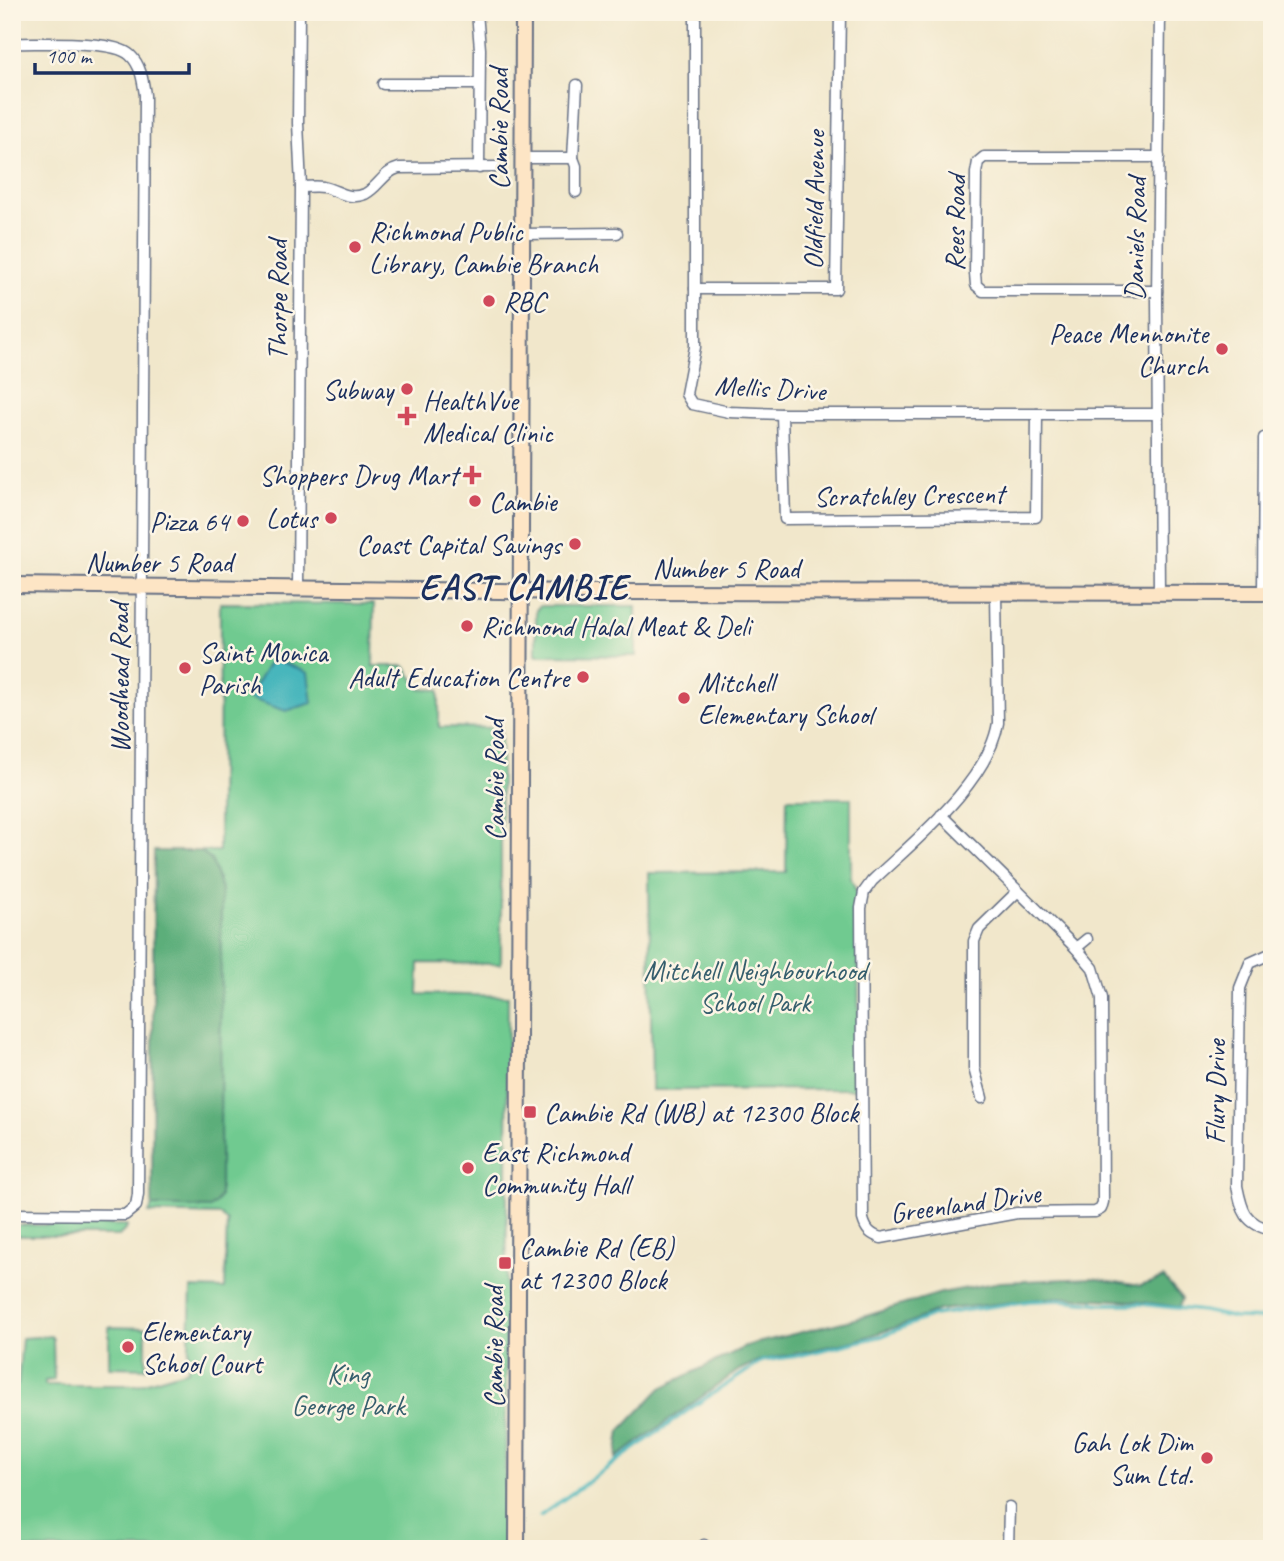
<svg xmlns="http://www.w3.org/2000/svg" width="1284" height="1561" font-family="Caveat,sans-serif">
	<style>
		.green { fill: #70ca90; stroke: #467c77; stroke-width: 2 }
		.forest { fill: #5cae7a; stroke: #3c6e6c; stroke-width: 2 }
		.water { fill: #47b6bc; stroke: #31728d; stroke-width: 2 }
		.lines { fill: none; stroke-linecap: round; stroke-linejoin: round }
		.stream { stroke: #47b6bc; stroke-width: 3.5 }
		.minor-casing { stroke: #666f84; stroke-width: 13 }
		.secondary-casing { stroke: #666f84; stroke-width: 18 }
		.minor { stroke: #fff; stroke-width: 10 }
		.secondary { stroke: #fde5c5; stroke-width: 14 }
		.poi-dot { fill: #d1495b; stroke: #fcf5e5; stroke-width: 2.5 }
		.labels { text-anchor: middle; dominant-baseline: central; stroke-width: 5; stroke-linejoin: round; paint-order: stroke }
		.street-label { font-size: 28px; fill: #1b2f5e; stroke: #fcf5e5 }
		.poi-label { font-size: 28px; fill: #1b2f5e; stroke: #fcf5e5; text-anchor: start }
		.park-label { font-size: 28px; fill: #355e6d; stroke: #fcf5e5 }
		.district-label { font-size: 35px; font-weight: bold; letter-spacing: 2px; fill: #1b2f5e; stroke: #fcf5e5 }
	</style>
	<rect width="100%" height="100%" fill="#fcf5e5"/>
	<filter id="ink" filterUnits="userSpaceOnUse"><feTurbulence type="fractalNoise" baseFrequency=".0143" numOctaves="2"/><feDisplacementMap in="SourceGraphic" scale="14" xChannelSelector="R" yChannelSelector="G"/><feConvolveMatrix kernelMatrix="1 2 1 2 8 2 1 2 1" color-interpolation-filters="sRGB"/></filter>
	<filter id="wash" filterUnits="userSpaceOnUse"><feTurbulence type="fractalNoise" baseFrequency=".00686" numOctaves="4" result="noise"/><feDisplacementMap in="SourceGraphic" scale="28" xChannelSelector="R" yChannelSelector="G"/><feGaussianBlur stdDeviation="1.57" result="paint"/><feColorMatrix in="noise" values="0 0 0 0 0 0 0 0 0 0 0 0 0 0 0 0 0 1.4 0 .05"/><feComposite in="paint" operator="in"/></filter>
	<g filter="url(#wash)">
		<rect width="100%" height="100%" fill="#f1e7cb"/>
		<g class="green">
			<path d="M220,603L374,604L373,666H405L420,689L439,690V727L501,728V964L419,963L418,994L508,996L505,1549H12V1385H18L22,1338L51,1336L53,1339L54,1380L45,1381V1385H137L188,1370L191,1288L225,1289L227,1222L221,1215L149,1213L152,1206L154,851H219Z"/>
			<path d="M540,606H636V656L536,655V610Z"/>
			<path d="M787,798H851V878L858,896L859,1089L652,1090L649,873L786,872Z"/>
			<path d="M12,1225H127V1228L119,1236H12Z"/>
			<path d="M109,1327L146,1328V1368L109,1367Z"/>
		</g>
		<g class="forest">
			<path d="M154,851H201L212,861L221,890L220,1196L216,1203L210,1208L152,1206Z"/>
			<path d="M1092,1278L1140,1286L1164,1278L1182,1299L1179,1307L1135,1301L1059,1297L939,1310L906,1324L854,1341L758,1361L739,1370L616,1458L620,1431L661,1388L749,1345L863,1317L941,1293L1000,1282Z"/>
		</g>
		<path class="water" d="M272,658L308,673L312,703L286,711L248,698Z"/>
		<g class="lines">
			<path class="stream" d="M540,1516L694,1406L762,1361L797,1356L882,1336L934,1315L1030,1301L1062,1300L1103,1304H1140L1203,1311L1235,1318L1272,1319"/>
		</g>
	</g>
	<g filter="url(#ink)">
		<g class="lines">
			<defs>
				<g id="minor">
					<path d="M477,12L480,49L479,168"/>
					<path d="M695,12V347L686,394L692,404L729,412L782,414H1158"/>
					<path d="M1026,12L1272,13"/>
					<path d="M12,43C38,44 113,39 130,55C141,65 143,81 145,95L138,1194L136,1206L125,1215L12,1214"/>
					<path d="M383,84H479"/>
					<path d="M523,158H573L577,85"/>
					<path d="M573,158L576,166V192"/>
					<path d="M301,187C308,187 316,186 323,187C338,190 348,201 365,194C379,187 383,172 399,168L497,167"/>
					<path d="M522,234L617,233"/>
					<path d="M695,289H836L840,12"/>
					<path d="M1157,291H983L976,285L975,273L976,173L978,162L984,157H1159"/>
					<path d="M782,414L785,519L1036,517L1037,414"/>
					<path d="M298,588L301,187L298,123L299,12"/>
					<path d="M1159,593L1157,298L1160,12"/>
					<path d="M1263,593L1264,438"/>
					<path d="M941,815L1076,948L1093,968L1102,998L1103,1202L1101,1209L1095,1212L1017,1213L881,1238C870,1234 866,1230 863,1219L861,908L864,892L872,881C914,841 988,783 998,723L996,594"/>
					<path d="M1076,948L1087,939"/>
					<path d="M1272,953L1250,963L1240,988L1237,1186C1242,1211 1245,1224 1272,1230"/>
					<path d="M982,1098L974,1068V941L979,929L1018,891"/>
					<path d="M704,1545V1549"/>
					<path d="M1008,1549L1009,1507"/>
				</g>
				<g id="secondary">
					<path d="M12,585L587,592L1272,593"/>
					<path d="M517,1549L523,12"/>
				</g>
			</defs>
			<use href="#minor" class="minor-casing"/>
			<use href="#secondary" class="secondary-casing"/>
			<use href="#minor" class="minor"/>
			<use href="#secondary" class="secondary"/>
		</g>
	</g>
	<g class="poi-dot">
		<circle cx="355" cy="247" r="7"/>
		<circle cx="489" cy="301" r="7"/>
		<circle cx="1222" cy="349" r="7"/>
		<circle cx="407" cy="389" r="7"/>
		<path d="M403.5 405.5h7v7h7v7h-7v7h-7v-7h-7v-7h7z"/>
		<path d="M468.5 464.5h7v7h7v7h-7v7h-7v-7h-7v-7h7z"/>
		<circle cx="475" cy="501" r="7"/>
		<circle cx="331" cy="518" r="7"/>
		<circle cx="243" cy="521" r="7"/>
		<circle cx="575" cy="544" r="7"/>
		<circle cx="467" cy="626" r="7"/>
		<circle cx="185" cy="668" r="7"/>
		<circle cx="583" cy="677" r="7"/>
		<circle cx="684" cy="698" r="7"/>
		<rect x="523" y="1105" width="14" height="14" rx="3.5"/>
		<circle cx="468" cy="1168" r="7"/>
		<rect x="498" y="1256" width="14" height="14" rx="3.5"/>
		<circle cx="128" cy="1347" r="7"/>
		<circle cx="1207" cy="1458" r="7"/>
	</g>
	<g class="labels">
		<g class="street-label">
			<text transform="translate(498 129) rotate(-90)">Cambie Road</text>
			<text transform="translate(814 200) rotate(-89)">Oldfield Avenue</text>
			<text transform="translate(955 223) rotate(-89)">Rees Road</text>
			<text transform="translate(1135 239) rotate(-89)">Daniels Road</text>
			<text transform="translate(277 300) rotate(-90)">Thorpe Road</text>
			<text transform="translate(770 388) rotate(3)">Mellis Drive</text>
			<text transform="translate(909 495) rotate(-1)">Scratchley Crescent</text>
			<text x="159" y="562">Number 5 Road</text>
			<text x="726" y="568">Number 5 Road</text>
			<text transform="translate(119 678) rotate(-90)">Woodhead Road</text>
			<text transform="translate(494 780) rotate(-90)">Cambie Road</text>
			<text transform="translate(1215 1092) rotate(-90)">Flury Drive</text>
			<text transform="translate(965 1203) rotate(-8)">Greenland Drive</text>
			<text transform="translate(493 1347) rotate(-90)">Cambie Road</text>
		</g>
		<g class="poi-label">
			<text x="369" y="231">Richmond Public<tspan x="369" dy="32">Library, Cambie Branch</tspan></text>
			<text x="503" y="301">RBC</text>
			<text x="1208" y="333" text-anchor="end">Peace Mennonite<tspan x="1208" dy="32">Church</tspan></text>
			<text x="393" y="389" text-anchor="end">Subway</text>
			<text x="423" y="400">HealthVue<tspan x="423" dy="32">Medical Clinic</tspan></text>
			<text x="458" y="475" text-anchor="end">Shoppers Drug Mart</text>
			<text x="489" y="501">Cambie</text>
			<text x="317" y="518" text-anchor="end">Lotus</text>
			<text x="229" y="521" text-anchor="end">Pizza 64</text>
			<text x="561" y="544" text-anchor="end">Coast Capital Savings</text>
			<text x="481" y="626">Richmond Halal Meat &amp; Deli</text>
			<text x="199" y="652">Saint Monica<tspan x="199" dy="32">Parish</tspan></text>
			<text x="569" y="677" text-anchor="end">Adult Education Centre</text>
			<text x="698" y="682">Mitchell<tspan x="698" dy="32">Elementary School</tspan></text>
			<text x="544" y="1112">Cambie Rd (WB) at 12300 Block</text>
			<text x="482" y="1152">East Richmond<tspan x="482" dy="32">Community Hall</tspan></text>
			<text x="519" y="1247">Cambie Rd (EB)<tspan x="519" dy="32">at 12300 Block</tspan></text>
			<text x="142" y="1331">Elementary<tspan x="142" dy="32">School Court</tspan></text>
			<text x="1193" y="1442" text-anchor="end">Gah Lok Dim<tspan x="1193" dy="32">Sum Ltd.</tspan></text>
		</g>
		<g class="park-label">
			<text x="755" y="970">Mitchell Neighbourhood<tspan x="755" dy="32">School Park</tspan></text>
			<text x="348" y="1373">King<tspan x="348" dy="32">George Park</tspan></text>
		</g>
		<g class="district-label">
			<text x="524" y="587">EAST CAMBIE</text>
		</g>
	</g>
	<rect width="1284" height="1561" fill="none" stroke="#fcf5e5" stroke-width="42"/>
	<path d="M35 63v10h154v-10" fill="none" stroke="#1b2f5e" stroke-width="3.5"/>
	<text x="46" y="63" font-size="21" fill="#1b2f5e" stroke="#fcf5e5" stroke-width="5" paint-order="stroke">100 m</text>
</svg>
